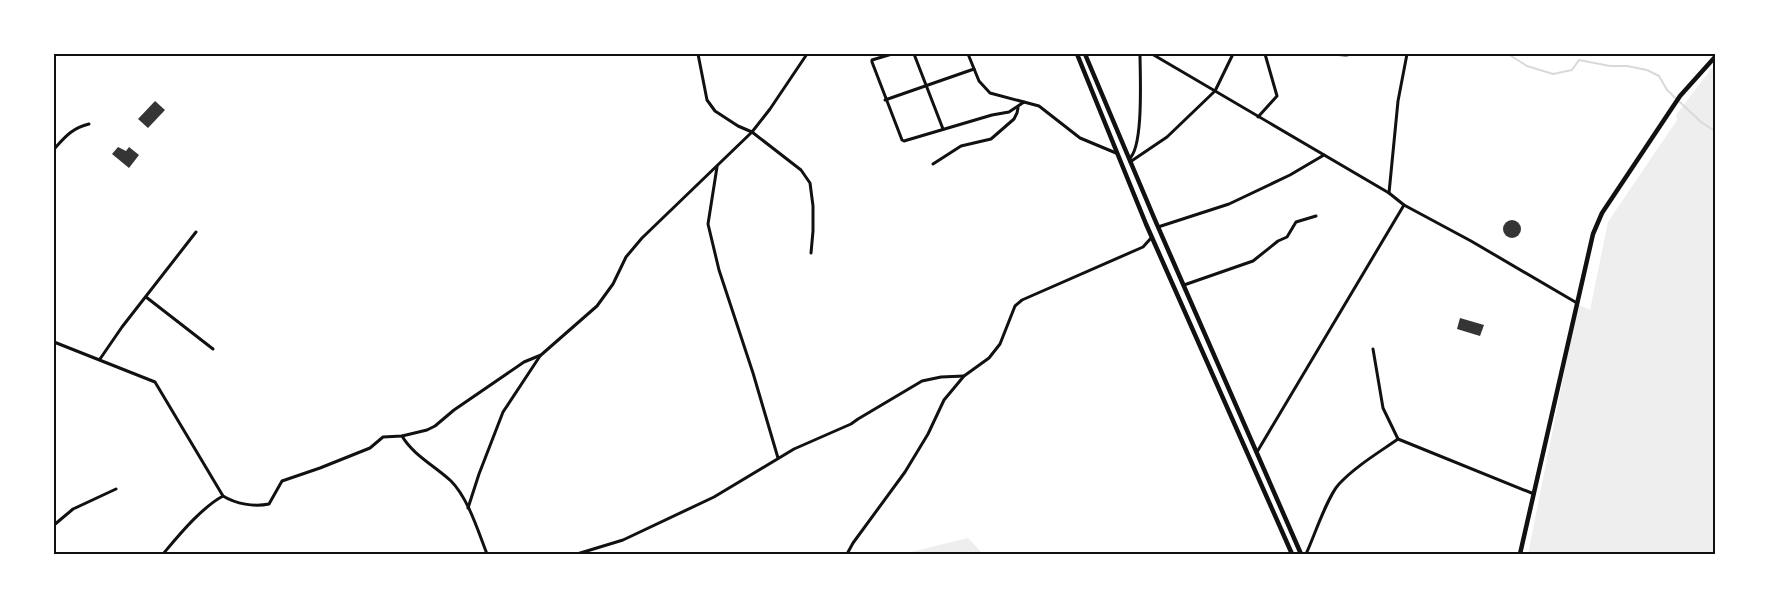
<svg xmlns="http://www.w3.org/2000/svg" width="1769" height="608" font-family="Ubuntu,sans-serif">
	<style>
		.green { fill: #eee }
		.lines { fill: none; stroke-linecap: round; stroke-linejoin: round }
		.stream { stroke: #d9d9d9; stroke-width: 2 }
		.building { fill: #353535 }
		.minor { stroke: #111; stroke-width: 3 }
		.secondary { stroke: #111; stroke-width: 4.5 }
		.neatline { fill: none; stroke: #111; stroke-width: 2 }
	</style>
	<rect width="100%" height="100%" fill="#fff"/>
	<g class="green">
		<path d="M1715,64V554H1528L1578,304L1590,310L1608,222L1677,120L1676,115Z"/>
		<path d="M968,538L983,554H903Z"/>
	</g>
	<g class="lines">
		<path class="stream" d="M1508,54L1527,66L1553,74L1572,70L1579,60L1610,66H1627L1647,70L1659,76L1667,90L1701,122L1715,131"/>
	</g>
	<g class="building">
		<path d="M155,101L165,110L148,128L138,119Z"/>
		<path d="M118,147L126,151L129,147L139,155L129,168L112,154Z"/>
		<circle cx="1512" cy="229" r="9"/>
		<path d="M1460,318L1484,325L1480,336L1457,329Z"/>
	</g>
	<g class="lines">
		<g class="minor">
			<path d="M698,54L707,100L715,111L738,126L752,132L801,170L810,183L813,206V231L811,253"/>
			<path d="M892,54L872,60V62L902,140L904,141L992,115L1009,112L1024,102"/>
			<path d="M914,54L943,129"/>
			<path d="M968,54L979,81L990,93L1039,106L1080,138L1116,153"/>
			<path d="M1152,54L1389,193L1404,205L1471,241L1577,303"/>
			<path d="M1332,54L1346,55L1352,54"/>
			<path d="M885,100L974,69"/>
			<path d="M1258,117L1277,96L1265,54"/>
			<path d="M54,149C65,137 72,128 89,124"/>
			<path d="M1129,159C1144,148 1140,74 1140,54"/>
			<path d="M1130,162L1167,137L1215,91L1233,54"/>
			<path d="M933,164L961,146L991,139L1014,119L1017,113L1018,108"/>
			<path d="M717,167L708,224L719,270L753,373L778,458"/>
			<path d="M1389,193L1398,101L1407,54"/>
			<path d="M1158,227L1229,204L1290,175L1324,155"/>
			<path d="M1184,285L1253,261L1278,241L1287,237L1296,222L1316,216"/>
			<path d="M146,297L213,349"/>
			<path d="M54,342L155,382L223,496"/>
			<path d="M1373,349L1383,408L1398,439L1534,494"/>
			<path d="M100,359L122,327L196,232"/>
			<path d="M402,436C413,455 435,466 451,481C468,498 478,531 487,554"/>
			<path d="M1257,452L1404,205"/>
			<path d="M468,508L479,474L503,412L540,356"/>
			<path d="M54,525L73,509L116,489"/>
			<path d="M163,554C179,535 201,508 223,496C236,504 254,507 269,504L282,481L320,468L370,448L383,437L402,436L427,430L435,426L454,410L524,362L541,355L597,306L613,284L626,257L642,238L752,132L770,109L807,54"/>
			<path d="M577,554L623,540L714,497L794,449L851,424L858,419L922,381L941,377L964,376"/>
			<path d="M847,554L853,543L905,472L928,434L944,400L964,376L989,358L1000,344L1015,306L1022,300L1143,247L1152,237"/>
			<path d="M1306,554C1314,537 1327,497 1339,484C1356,466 1378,453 1398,439"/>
		</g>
		<g class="secondary">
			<path d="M1077,54L1146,224L1292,554"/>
			<path d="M1085,54L1155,220L1301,554"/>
			<path d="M1520,554L1593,234L1602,213L1680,96L1715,57"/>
		</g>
	</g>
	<rect width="1769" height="608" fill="none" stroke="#ffffff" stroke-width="110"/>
	<rect x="55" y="55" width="1659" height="498" class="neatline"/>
</svg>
